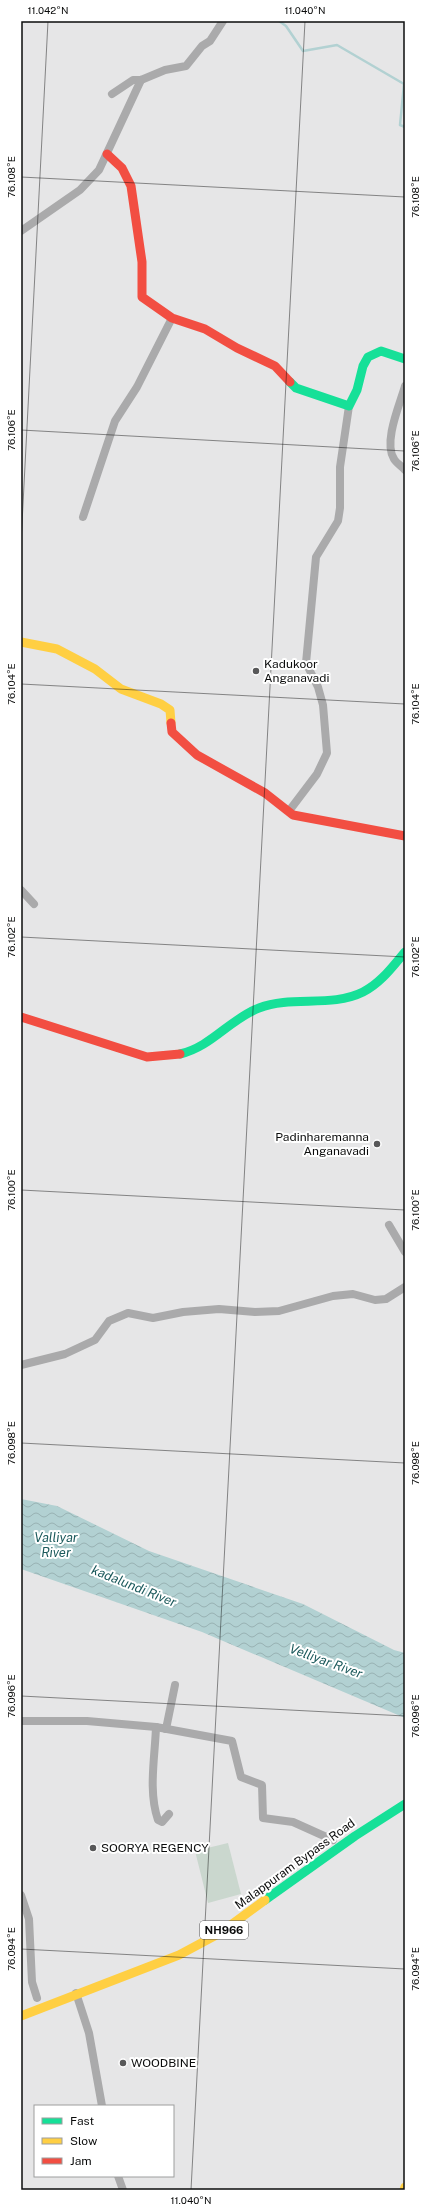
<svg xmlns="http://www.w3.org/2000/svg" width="426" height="2211" font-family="'Public Sans',sans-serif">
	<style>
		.garden { fill: #cad7ce }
		.water { fill: url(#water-waves) }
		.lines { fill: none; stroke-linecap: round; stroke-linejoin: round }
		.stream { stroke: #b2d1d2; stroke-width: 2.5 }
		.street { stroke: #aaaaab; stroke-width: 8 }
		.fast { stroke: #16e098; stroke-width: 9 }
		.slow { stroke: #ffcf43; stroke-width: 9 }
		.jam { stroke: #f24e42; stroke-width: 9 }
		.ticks { fill: none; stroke: #0b0c0c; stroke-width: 1; stroke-opacity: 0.45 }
		.poi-dot { fill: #585859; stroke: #fff; stroke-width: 1.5 }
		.labels { text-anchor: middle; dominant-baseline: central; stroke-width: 4; stroke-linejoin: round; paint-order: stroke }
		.shield { fill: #fff; stroke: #545555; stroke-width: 1 }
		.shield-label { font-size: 11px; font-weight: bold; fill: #0b0c0c }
		.poi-label { font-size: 12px; fill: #0b0c0c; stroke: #fff; text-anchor: start }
		.street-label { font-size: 12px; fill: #0b0c0c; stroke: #fff }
		.water-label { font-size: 13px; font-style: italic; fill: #1c5a5c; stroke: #fff }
		.neatline { fill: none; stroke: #0b0c0c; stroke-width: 1.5 }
		.ticks-label { font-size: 10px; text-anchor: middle; fill: #0b0c0c }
	</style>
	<defs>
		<pattern id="water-waves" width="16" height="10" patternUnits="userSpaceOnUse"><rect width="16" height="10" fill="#b2d1d2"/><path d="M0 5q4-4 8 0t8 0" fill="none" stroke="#98b2b3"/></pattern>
	</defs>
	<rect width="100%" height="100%" fill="#e6e6e7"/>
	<path class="garden" d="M228,1843L241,1894L208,1903L195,1851Z"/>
	<path class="water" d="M21,1499L57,1506L149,1551L303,1604L394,1650L405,1653V1718L202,1632L21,1569Z"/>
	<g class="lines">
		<path class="stream" d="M279,21L286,26L303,51L337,45L404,84L400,125L405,127"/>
		<g class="street">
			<path d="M112,94L133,80H141L165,70L186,66L202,46L210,41L223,21"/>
			<path d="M21,231L80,190L99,170L141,80"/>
			<path d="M405,386C400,404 383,442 394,459C396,463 402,466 405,470"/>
			<path d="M83,517L115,421L137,387L172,318"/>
			<path d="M289,811L317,774L327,753L323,705L318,687L306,663L316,557L338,521L340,508V467L349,406"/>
			<path d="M21,890L34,904"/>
			<path d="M389,1225L405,1252"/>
			<path d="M21,1365L65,1354L95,1340L109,1321L128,1313L153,1318L183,1312L219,1309L255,1312L279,1311L333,1296L353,1294L375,1300L386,1299L405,1287"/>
			<path d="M21,1721H87L156,1727L232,1741L241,1777L262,1785L263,1818L293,1822L333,1840"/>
			<path d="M156,1727C155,1757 148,1791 158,1820L162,1822L169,1814"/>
			<path d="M166,1729L175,1685"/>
			<path d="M21,1895L29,1919L32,1982L37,1998"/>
			<path d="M76,1993L89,2033L102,2106"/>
			<path d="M118,2176L123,2190"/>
		</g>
		<g class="fast">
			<path d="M290,382L296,388L349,406L357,390L363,366L368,357L381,351L405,359"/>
			<path d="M180,1054C211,1047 230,1019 259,1008C292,995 331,1008 363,992C381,983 393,966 405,952"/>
			<path d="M265,1900L355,1836L405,1804"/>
		</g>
		<g class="slow">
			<path d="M21,642L57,649L95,669L121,689L161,704L170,710L171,723"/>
			<path d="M21,2016L179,1955L220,1933L265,1900"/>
			<path d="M404,2190L405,2187"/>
		</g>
		<g class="jam">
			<path d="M107,154L122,168L131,186L142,262V297L172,318L205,329L237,348L275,366L290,382"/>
			<path d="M171,723L172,732L197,755L265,793L293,815L405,836"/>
			<path d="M21,1017L147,1057L180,1054"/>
		</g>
	</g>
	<path class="ticks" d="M21,177L405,197M21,430L405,451M21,543L48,21M21,684L405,704M21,937L405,957M21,1190L405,1210M21,1443L405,1463M21,1696L405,1716M21,1949L405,1969M191,2190L305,21"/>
	<g class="poi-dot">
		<circle cx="256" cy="671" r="4"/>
		<circle cx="377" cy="1144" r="4"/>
		<circle cx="93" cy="1848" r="4"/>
		<circle cx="123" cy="2063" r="4"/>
	</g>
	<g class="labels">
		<rect class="shield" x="200" y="1921" width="48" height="18" rx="3"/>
		<g class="shield-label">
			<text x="224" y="1930">NH966</text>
		</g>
		<g class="poi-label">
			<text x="264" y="664">Kadukoor<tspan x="264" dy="14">Anganavadi</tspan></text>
			<text x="369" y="1137" text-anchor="end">Padinharemanna<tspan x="369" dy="14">Anganavadi</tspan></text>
			<text x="101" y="1848">SOORYA REGENCY</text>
			<text x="131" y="2063">WOODBINE</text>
		</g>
		<g class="street-label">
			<text transform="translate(295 1864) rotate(-36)">Malappuram Bypass Road</text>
		</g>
		<g class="water-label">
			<text x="56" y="1537">Valliyar<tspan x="56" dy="15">River</tspan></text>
			<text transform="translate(134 1586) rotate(22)">kadalundi River</text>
			<text transform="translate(326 1661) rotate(20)">Velliyar River</text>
		</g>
	</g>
	<rect width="426" height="2211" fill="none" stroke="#ffffff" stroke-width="44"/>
	<rect x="34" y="2105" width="140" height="72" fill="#ffffff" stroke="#9d9e9e"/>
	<rect x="42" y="2118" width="20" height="6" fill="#16e098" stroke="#9d9e9e"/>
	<text x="70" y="2125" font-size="12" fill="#0b0c0c">Fast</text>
	<rect x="42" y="2138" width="20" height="6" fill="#ffcf43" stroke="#9d9e9e"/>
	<text x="70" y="2145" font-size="12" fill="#0b0c0c">Slow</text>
	<rect x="42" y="2158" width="20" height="6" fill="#f24e42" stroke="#9d9e9e"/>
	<text x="70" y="2165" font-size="12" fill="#0b0c0c">Jam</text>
	<rect x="22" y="22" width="382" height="2167" class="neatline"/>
	<g class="ticks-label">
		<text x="48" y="14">11.042°N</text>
		<text x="305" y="14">11.040°N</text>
		<text transform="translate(11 177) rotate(-90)" y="4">76.108°E</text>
		<text transform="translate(415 197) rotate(-90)" y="4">76.108°E</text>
		<text transform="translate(11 430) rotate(-90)" y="4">76.106°E</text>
		<text transform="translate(415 451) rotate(-90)" y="4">76.106°E</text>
		<text transform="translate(11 684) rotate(-90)" y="4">76.104°E</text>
		<text transform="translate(415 704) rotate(-90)" y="4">76.104°E</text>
		<text transform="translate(11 937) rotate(-90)" y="4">76.102°E</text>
		<text transform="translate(415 957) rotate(-90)" y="4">76.102°E</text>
		<text transform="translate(11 1190) rotate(-90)" y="4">76.100°E</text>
		<text transform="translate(415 1210) rotate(-90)" y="4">76.100°E</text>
		<text transform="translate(11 1443) rotate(-90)" y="4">76.098°E</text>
		<text transform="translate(415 1463) rotate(-90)" y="4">76.098°E</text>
		<text transform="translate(11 1696) rotate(-90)" y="4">76.096°E</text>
		<text transform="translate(415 1716) rotate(-90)" y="4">76.096°E</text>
		<text transform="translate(11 1949) rotate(-90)" y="4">76.094°E</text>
		<text transform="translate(415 1969) rotate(-90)" y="4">76.094°E</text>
		<text x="191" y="2204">11.040°N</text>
	</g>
</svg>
